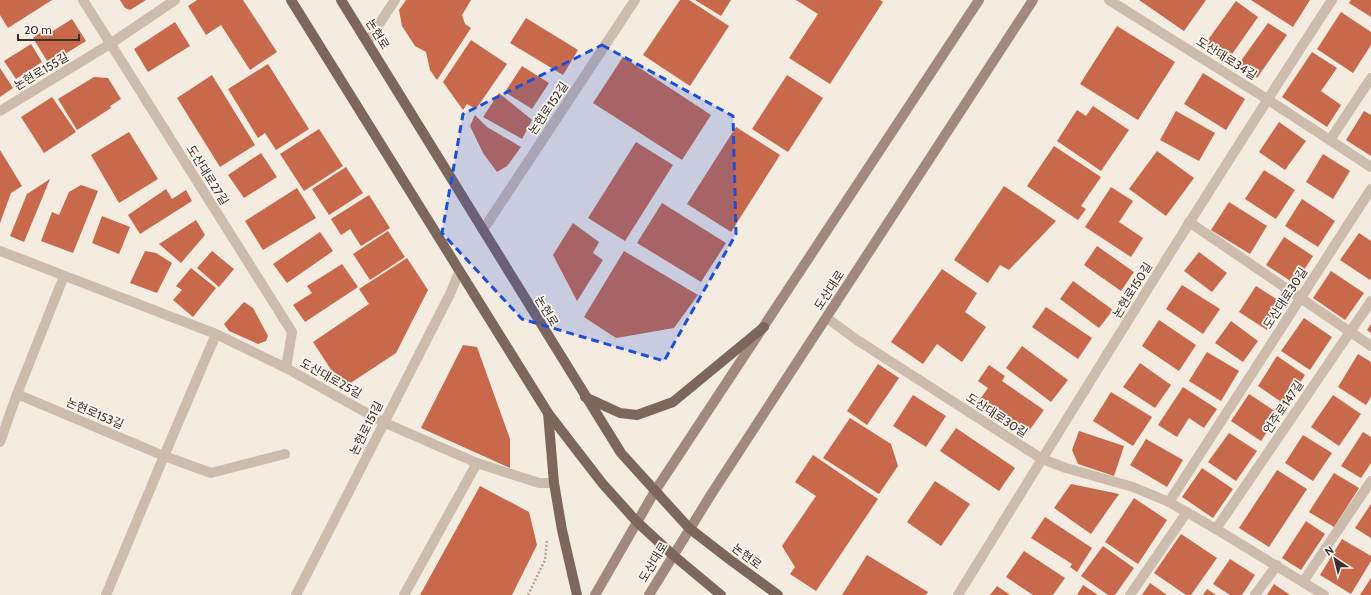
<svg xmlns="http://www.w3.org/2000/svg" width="1371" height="595" font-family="Cabin,'Noto Sans KR',sans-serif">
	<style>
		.building { fill: #c8694b }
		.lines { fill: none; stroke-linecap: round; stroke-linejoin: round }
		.path { stroke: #b9a596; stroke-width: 2.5; stroke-dasharray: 2 2; stroke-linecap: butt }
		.service { stroke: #cdbbac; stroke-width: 10 }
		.minor { stroke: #cdbbac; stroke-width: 10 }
		.secondary { stroke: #a18a7d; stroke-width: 10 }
		.primary { stroke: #7d675c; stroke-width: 10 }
		.marked { fill: #1d4ed8; fill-opacity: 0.2; stroke: #1d4ed8; stroke-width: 3; stroke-dasharray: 8 5; stroke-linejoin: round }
		.labels { text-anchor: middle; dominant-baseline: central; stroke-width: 3.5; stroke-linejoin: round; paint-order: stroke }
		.street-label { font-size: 12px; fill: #3b302b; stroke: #fbf5ee }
	</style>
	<rect width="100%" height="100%" fill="#f4ebe1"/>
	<g class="building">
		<path d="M0,0H52L8,28L0,15Z"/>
		<path d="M120,0H146L130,10L125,8Z"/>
		<path d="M197,0H243L277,52L250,70L221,25L206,35L188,6Z"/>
		<path d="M406,0H471L462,15L465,24L471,28L437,80L430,70L426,52L415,46L402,26L399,10Z"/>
		<path d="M680,0H689L729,26L690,86L643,55Z"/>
		<path d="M695,0H731L721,16Z"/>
		<path d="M796,0H880L883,2L830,84L789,58L818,14Z"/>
		<path d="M1139,0H1206L1184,31Z"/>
		<path d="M1251,0H1310L1293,27Z"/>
		<path d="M1351,0H1371V17L1349,3Z"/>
		<path d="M1236,1L1258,17L1228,60L1205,44Z"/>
		<path d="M1341,12L1371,32V45L1353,73L1317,49Z"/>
		<path d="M526,18L578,50L563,75L510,43Z"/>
		<path d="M72,19L86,41L49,64L33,38L50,26L53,31Z"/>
		<path d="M175,22L190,46L148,72L134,49Z"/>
		<path d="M1268,23L1287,35L1257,78L1238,65Z"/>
		<path d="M1117,26L1175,62L1138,120L1080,84Z"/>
		<path d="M471,40L507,64L476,109L467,104L463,110L443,82Z"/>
		<path d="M31,44L42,62L16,79L4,61Z"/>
		<path d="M1312,52L1337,68L1321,91L1341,105L1327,127L1282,97Z"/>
		<path d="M623,57L711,115L682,160L593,103Z"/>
		<path d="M268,64L309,129L276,150L265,133L258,138L228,89Z"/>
		<path d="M522,66L549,83L532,109L505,92Z"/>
		<path d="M0,68L13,88L0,97Z"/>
		<path d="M1203,73L1245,99L1226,130L1184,104Z"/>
		<path d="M212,75L255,145L220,167L177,98Z"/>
		<path d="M787,75L823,98L788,152L752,129Z"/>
		<path d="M94,77L108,78L121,99L110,106L111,108L77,130L58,99Z"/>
		<path d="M499,93L532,120L522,139L483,117Z"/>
		<path d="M52,97L76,132L44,153L21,117Z"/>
		<path d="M1093,106L1129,130L1101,171L1057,141L1077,110L1086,116Z"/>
		<path d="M1176,111L1215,133L1199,161L1160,140Z"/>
		<path d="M1364,111L1371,115V156L1346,140Z"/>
		<path d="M475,115L487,127L521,147L507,166L497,172L483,153L470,126Z"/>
		<path d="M1279,122L1306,141L1285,170L1259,152Z"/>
		<path d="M736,127L780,155L731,232L687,204Z"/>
		<path d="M319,129L343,166L304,191L280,154Z"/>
		<path d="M129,132L158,179L119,203L91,155Z"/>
		<path d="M636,142L673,165L625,241L588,218Z"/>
		<path d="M1054,146L1101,177L1081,206L1086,209L1078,220L1027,186Z"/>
		<path d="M0,150L22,186L11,193L0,223Z"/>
		<path d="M1157,151L1194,178L1166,216L1129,189Z"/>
		<path d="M261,153L277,177L244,198L228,175Z"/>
		<path d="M1323,154L1350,171L1333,199L1306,182Z"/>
		<path d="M346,167L363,193L329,215L312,189Z"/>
		<path d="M1264,170L1295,190L1276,219L1245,199Z"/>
		<path d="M50,179L24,242L10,236L27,194Z"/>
		<path d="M81,185L98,191L73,253L41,241L52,212L59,215L69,192Z"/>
		<path d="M1004,186L1056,221L1009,270L1000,265L988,283L954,260Z"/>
		<path d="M1111,187L1133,201L1119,222L1143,238L1131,257L1085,227Z"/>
		<path d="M297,188L316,218L263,250L245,221Z"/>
		<path d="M166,189L172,199L186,190L192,201L140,234L128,215Z"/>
		<path d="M369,195L390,228L361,246L350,229L341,235L331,219Z"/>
		<path d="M1302,199L1335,221L1318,247L1285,226Z"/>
		<path d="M1229,202L1267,226L1250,254L1211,230Z"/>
		<path d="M662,203L726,243L701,282L637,243Z"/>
		<path d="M102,216L130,227L119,254L92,243Z"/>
		<path d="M196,220L205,235L181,263L159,244Z"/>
		<path d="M573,223L599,242L593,253L603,260L577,301L553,255Z"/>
		<path d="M388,231L405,257L370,280L353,254Z"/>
		<path d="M320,232L333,251L287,283L273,264Z"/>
		<path d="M1359,233L1371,241V278L1370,280L1340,260Z"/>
		<path d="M1284,237L1313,256L1295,284L1266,265Z"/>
		<path d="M1097,246L1134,272L1121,291L1084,265Z"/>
		<path d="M145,251L156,253L172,263L157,293L130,283Z"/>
		<path d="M212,251L234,269L219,287L197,268Z"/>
		<path d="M624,251L698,295L674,328L616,338L584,317Z"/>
		<path d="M1199,252L1227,273L1212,292L1184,271Z"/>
		<path d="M407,258L428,290L396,353L343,388L313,342L369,304L359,289Z"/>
		<path d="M342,264L358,287L305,322L293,305L312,293L307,286Z"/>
		<path d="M191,268L216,288L193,317L173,300L182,290L176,286Z"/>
		<path d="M942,269L977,293L965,312L986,327L962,362L937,344L923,364L891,342Z"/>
		<path d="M1331,271L1364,293L1345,320L1313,298Z"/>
		<path d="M1073,281L1113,310L1099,328L1060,299Z"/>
		<path d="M1182,285L1220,309L1203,334L1166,309Z"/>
		<path d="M1256,286L1284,304L1267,330L1239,312Z"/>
		<path d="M244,302L253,308L268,336L266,341L258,344L229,331L224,324Z"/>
		<path d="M1046,307L1092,338L1078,359L1032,327Z"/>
		<path d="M1304,318L1332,337L1310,370L1281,351Z"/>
		<path d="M1159,320L1196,345L1179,371L1142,346Z"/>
		<path d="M1231,321L1258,341L1243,362L1215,343Z"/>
		<path d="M1371,324V333L1367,330Z"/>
		<path d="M463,345L477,347L510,439V468L421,428Z"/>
		<path d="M1022,346L1068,380L1051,402L1006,368Z"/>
		<path d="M1207,352L1239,371L1221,401L1189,381Z"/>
		<path d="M1358,354L1371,362V397L1366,405L1338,387Z"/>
		<path d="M1277,356L1305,375L1286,405L1258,386Z"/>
		<path d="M1140,363L1171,385L1155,408L1123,387Z"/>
		<path d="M878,364L899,378L867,425L847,411Z"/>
		<path d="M989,365L1005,376L1002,381L1044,410L1026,435L978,402L988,388L978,381Z"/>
		<path d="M1183,387L1217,409L1204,428L1189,418L1177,437L1158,425Z"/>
		<path d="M1111,392L1152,417L1133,446L1093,421Z"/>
		<path d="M1249,394L1279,414L1261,441L1231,421Z"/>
		<path d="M913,395L946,416L926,447L893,426Z"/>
		<path d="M1333,395L1361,414L1339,446L1311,427Z"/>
		<path d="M850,418L891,444L898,466L879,494L823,458Z"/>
		<path d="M956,428L1015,468L999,491L940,451Z"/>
		<path d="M1079,431L1124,446L1114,476L1078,464L1072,450Z"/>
		<path d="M1363,432L1371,437V463L1361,478L1341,466Z"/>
		<path d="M1229,433L1257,451L1236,481L1208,462Z"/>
		<path d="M1303,435L1332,453L1313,481L1285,463Z"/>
		<path d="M1146,439L1183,460L1167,487L1130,465Z"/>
		<path d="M813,455L878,499L816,591L790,574L795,567L782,546L816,496L795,482Z"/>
		<path d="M1202,468L1233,489L1213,518L1182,497Z"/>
		<path d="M1277,470L1307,489L1269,547L1239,528Z"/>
		<path d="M1334,473L1359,488L1334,527L1309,512Z"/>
		<path d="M935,481L970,504L941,546L907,522Z"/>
		<path d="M1071,484L1119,494L1091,534L1054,508Z"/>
		<path d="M480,486L529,512L537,545L512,595H420Z"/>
		<path d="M1134,498L1167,520L1138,564L1105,542Z"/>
		<path d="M1371,504V538L1355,528Z"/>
		<path d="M1045,517L1092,548L1077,572L1070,567L1072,564L1031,538Z"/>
		<path d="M1306,521L1325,534L1301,570L1282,558Z"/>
		<path d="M1181,534L1217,558L1191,595H1186L1154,573Z"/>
		<path d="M1342,539L1371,556V561L1351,594L1320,575Z"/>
		<path d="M1103,546L1134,568L1115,595H1108L1081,576Z"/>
		<path d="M1024,551L1065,578L1053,595H1033L1006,577Z"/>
		<path d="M867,555L928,592L926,595H842Z"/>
		<path d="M1230,559L1255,575L1242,595H1230L1213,584Z"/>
		<path d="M1371,578V595H1360Z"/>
		<path d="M1150,583L1167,595H1142Z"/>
		<path d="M1274,584L1290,595H1267Z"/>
		<path d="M1083,585L1098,595H1077Z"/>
		<path d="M997,586L1010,595H990Z"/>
		<path d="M1207,589L1216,595H1203Z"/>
	</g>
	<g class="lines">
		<path class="path" d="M528,595L545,560L547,539"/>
		<g class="service">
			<path d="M368,41L395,0"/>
			<path d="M1330,140L1371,78"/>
			<path d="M1189,222L1371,346"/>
			<path d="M827,318L857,340L1042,459"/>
			<path d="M17,394L164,456L211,473L285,454"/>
			<path d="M1169,502L1371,189"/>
			<path d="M1303,582L1371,481"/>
			<path d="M404,595L477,463"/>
			<path d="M1130,595L1187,512"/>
		</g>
		<g class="minor">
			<path d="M83,0L292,332L286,368"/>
			<path d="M1109,0L1267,99L1371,167"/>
			<path d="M0,111L110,44L175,0"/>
			<path d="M483,230L635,0"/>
			<path d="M0,251L216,334L286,368L383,422L477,463L539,483H554"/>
			<path d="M0,442L17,394L64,276"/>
			<path d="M1042,459L1066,468L1133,487L1169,502L1216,529L1324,595"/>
			<path d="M1216,529L1371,301"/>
			<path d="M106,595L164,456L216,334"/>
			<path d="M296,595L451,292L459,272"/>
			<path d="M958,595C1081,396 1204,196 1332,0"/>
			<path d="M1255,595L1277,565"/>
		</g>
		<g class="secondary">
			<path d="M595,595L655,491L979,0"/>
			<path d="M649,595L712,493L1033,0"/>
		</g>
		<g class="primary">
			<path d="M291,0L548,413L602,483L637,522L673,555L721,595"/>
			<path d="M341,0L621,453L689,528L729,559L778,595"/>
			<path d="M585,397L620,413L637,415L673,402L764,327"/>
			<path d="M548,413L554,483L562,530L577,595"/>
		</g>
	</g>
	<path class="marked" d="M602,45L733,116L736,234L664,361L522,319L442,233L463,114Z"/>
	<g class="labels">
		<g class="street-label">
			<text transform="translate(378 34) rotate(58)">논현로</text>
			<text transform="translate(1227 58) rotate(32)">도산대로34길</text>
			<text transform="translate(41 71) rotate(-31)">논현로155길</text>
			<text transform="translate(548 108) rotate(-56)">논현로152길</text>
			<text transform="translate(208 175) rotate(58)">도산대로27길</text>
			<text transform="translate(829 290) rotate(-57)">도산대로</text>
			<text transform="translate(1132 290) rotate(-58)">논현로150길</text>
			<text transform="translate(1285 298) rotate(-57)">도산대로30길</text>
			<text transform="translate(547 311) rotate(59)">논현로</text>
			<text transform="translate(331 378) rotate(29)">도산대로25길</text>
			<text transform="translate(1283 407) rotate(-56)">언주로147길</text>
			<text transform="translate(95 413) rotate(23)">논현로153길</text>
			<text transform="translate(997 415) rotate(33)">도산대로30길</text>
			<text transform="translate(366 428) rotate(-63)">논현로151길</text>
			<text transform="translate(747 556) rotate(37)">논현로</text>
			<text transform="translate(653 562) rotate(-59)">도산대로</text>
		</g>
	</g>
	<g transform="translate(1335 559) rotate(325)" stroke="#fbf5ee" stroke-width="3" paint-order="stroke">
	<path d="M0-3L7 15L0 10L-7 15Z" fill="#3b302b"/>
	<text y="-6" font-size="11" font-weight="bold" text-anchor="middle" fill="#3b302b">N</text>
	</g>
	<path d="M18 34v6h61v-6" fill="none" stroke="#3b302b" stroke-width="2"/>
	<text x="24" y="34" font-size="12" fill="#3b302b" stroke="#fbf5ee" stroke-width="3" paint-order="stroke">20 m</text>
</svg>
